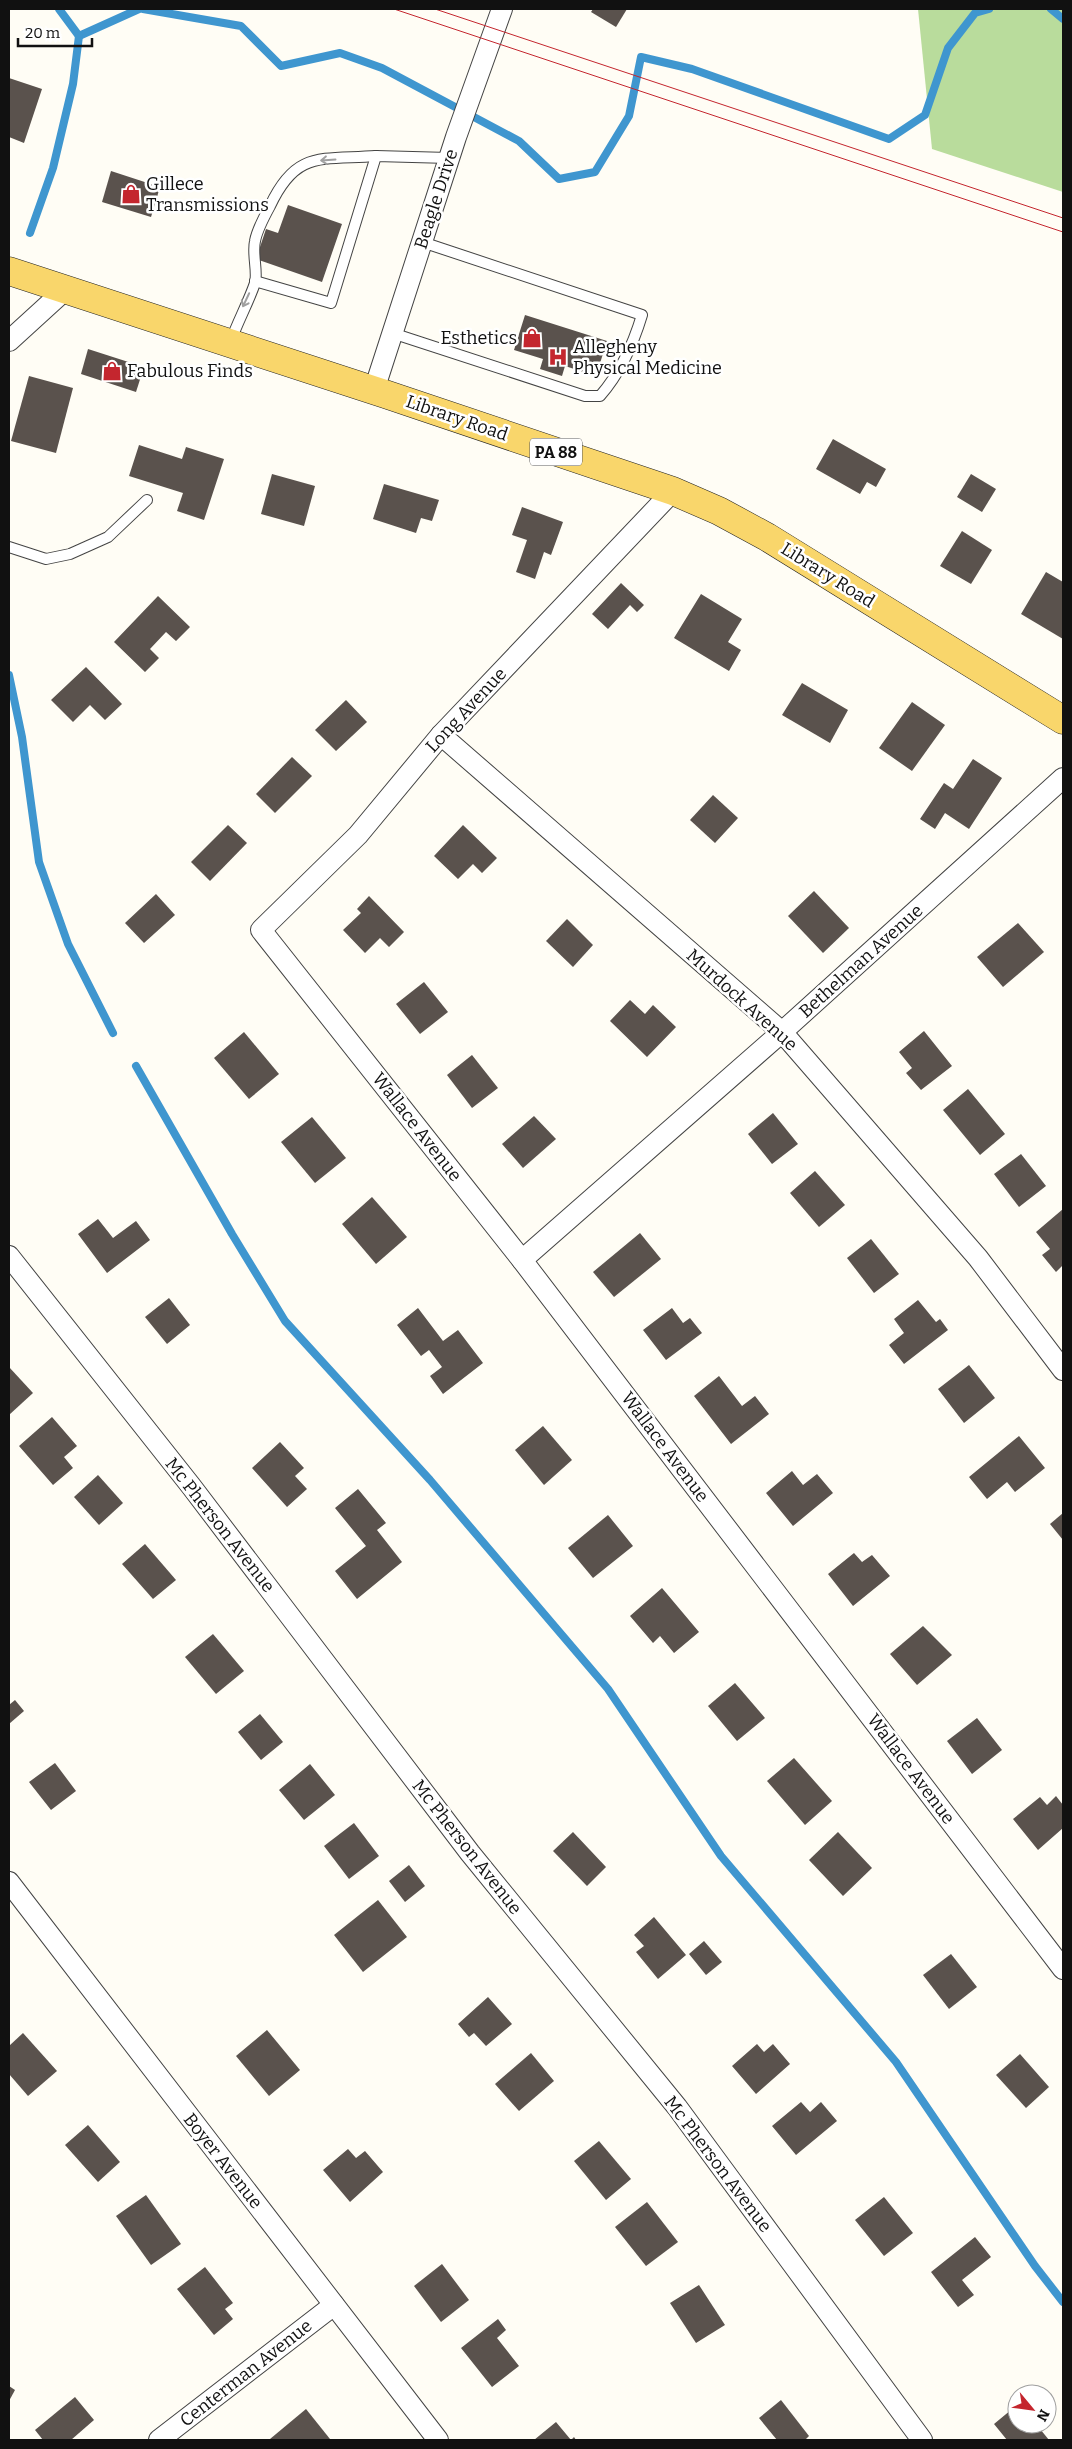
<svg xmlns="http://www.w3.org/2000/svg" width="1072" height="2449" font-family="Bitter,serif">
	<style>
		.forest { fill: #b9dc9c }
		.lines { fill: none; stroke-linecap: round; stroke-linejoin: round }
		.stream { stroke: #3f96cf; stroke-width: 8 }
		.building { fill: #5a524d }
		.lane-casing { stroke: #444; stroke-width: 12 }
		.street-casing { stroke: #444; stroke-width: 22 }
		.primary-casing { stroke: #222; stroke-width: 29 }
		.lane { stroke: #fff; stroke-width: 10 }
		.street { stroke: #fff; stroke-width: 20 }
		.primary { stroke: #f9d66b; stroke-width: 28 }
		.tram { stroke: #c4262e; stroke-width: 1 }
		.oneway { stroke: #a0a0a0 }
		.labels { text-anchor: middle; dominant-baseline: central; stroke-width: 5; stroke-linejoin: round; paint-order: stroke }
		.shield { fill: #fff; stroke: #585858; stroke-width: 1 }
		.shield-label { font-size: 16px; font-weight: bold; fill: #111 }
		.poi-label { font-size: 18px; fill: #111; stroke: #fff; text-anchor: start }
		.street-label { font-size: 18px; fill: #111; stroke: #fff }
	</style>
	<rect width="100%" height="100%" fill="#fffdf5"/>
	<path class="forest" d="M918,9H1063V192L932,149Z"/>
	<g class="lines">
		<g class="stream">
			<path d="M59,9L79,36L139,9"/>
			<path d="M143,9L241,26L281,66L340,53L382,68L519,141L559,179L595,172L629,116L641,57L692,69L889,139L925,115L948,48L975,13L989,9"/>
			<path d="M1051,9L1063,19"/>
			<path d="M30,233L53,168L73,84L79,36"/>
			<path d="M9,675L22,737L39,862L68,944L113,1033"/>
			<path d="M136,1066L232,1234L285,1321L430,1480L608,1689L721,1856L896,2062L1035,2266L1063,2302"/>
		</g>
	</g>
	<g class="building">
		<path d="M593,9H627L616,27L591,12Z"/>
		<path d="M9,78L42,89L24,143L9,137Z"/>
		<path d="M111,171L160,187L151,217L102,202Z"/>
		<path d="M288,205L342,224L322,282L256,259L266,229L278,233Z"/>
		<path d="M525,315L607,341L596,376L565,366L562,376L540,369L543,359L514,350Z"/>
		<path d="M88,349L144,367L136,392L81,374Z"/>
		<path d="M29,376L73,388L56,453L11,441Z"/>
		<path d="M833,439L886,469L876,487L867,482L860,494L816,469Z"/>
		<path d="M139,445L182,459L186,447L224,459L204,520L177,511L183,493L129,476Z"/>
		<path d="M272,474L315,486L304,526L261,514Z"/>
		<path d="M971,474L996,489L982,512L957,497Z"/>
		<path d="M384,484L439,500L432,521L421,518L416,533L373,519Z"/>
		<path d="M522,507L563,522L551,555L544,552L535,579L516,572L527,540L512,535Z"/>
		<path d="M962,531L992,550L971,584L940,566Z"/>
		<path d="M1046,572L1063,582V639L1021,614Z"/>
		<path d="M621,583L644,605L637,612L630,605L608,629L592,614Z"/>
		<path d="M701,594L742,619L728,642L741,650L729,671L674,638Z"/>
		<path d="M158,596L190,627L176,641L166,632L150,649L159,658L145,672L114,642Z"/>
		<path d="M86,667L122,704L105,720L90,705L73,722L51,700Z"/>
		<path d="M802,683L848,710L830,743L782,715Z"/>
		<path d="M346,700L367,722L336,751L315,730Z"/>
		<path d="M912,702L945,725L912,771L879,748Z"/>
		<path d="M292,757L312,776L275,813L256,794Z"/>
		<path d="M973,759L1002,778L969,829L945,813L935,829L920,819L944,783L953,789Z"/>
		<path d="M713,795L738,818L715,843L690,820Z"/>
		<path d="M228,825L247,843L210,881L191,862Z"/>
		<path d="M463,825L497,858L482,873L473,864L458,879L434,856Z"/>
		<path d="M814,891L849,928L823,953L788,916Z"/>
		<path d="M156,894L175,915L144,943L125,923Z"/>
		<path d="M369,896L404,932L389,947L380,938L365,953L343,930L361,913L357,909Z"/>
		<path d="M567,919L593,945L573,967L546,941Z"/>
		<path d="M1018,923L1044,952L1003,987L977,957Z"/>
		<path d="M424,982L448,1012L420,1034L396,1004Z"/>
		<path d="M630,1000L645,1014L653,1005L676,1027L647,1057L610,1021Z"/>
		<path d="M924,1031L952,1066L921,1090L906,1073L912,1068L899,1052Z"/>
		<path d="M244,1032L279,1074L249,1099L214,1058Z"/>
		<path d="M472,1055L498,1088L472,1108L447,1075Z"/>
		<path d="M968,1089L1005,1134L980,1155L943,1110Z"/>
		<path d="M773,1113L798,1144L772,1164L748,1134Z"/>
		<path d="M534,1116L556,1139L523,1168L502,1144Z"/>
		<path d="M312,1117L346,1158L315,1183L281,1142Z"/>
		<path d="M1021,1154L1046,1186L1019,1207L994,1174Z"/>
		<path d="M815,1171L845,1205L819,1227L790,1193Z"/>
		<path d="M372,1197L407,1237L376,1264L342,1224Z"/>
		<path d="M1063,1209V1265L1056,1272L1042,1255L1050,1249L1036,1232Z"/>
		<path d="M98,1219L113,1238L136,1221L150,1240L107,1273L78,1234Z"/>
		<path d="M640,1233L661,1259L614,1297L593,1272Z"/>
		<path d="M871,1239L899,1274L874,1293L847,1258Z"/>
		<path d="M169,1298L190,1325L167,1344L145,1317Z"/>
		<path d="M918,1300L936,1322L940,1319L948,1330L904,1364L889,1345L904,1333L894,1319Z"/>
		<path d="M418,1308L443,1341L458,1330L483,1363L443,1394L430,1376L442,1367L429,1350L421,1356L397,1325Z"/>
		<path d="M672,1308L683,1323L690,1318L702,1333L666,1360L643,1330Z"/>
		<path d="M969,1365L995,1398L964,1423L938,1389Z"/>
		<path d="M9,1367L33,1393L9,1415Z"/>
		<path d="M719,1376L742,1406L755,1396L769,1414L731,1444L694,1396Z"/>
		<path d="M52,1417L77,1446L64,1457L73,1468L53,1485L19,1446Z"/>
		<path d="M543,1426L572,1460L544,1485L515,1450Z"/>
		<path d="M1019,1436L1045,1468L1015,1492L1007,1482L987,1499L969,1477Z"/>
		<path d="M280,1442L304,1468L295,1476L307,1489L287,1507L252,1468Z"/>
		<path d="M792,1471L803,1485L817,1474L833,1493L793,1526L766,1493Z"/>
		<path d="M98,1475L123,1503L99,1525L74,1497Z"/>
		<path d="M358,1489L386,1523L377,1530L402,1562L357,1599L335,1571L366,1546L335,1508Z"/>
		<path d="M1063,1513V1540L1050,1524Z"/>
		<path d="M608,1515L633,1546L593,1578L568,1548Z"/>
		<path d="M145,1544L176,1580L153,1599L122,1564Z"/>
		<path d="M854,1553L862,1562L872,1555L890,1576L853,1606L828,1574Z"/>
		<path d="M662,1588L699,1632L674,1653L660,1636L653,1643L630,1616Z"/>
		<path d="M923,1626L952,1655L917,1685L890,1654Z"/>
		<path d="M213,1634L244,1671L216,1694L185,1657Z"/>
		<path d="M735,1683L765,1718L737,1741L708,1706Z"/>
		<path d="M15,1700L24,1711L9,1724V1705Z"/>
		<path d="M260,1714L283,1742L261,1760L238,1732Z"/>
		<path d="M977,1718L1002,1750L972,1774L947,1741Z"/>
		<path d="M794,1758L832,1801L805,1825L767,1781Z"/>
		<path d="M55,1763L76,1791L51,1810L29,1782Z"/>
		<path d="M310,1764L335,1795L304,1820L279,1790Z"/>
		<path d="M1056,1796L1063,1805V1828L1038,1850L1013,1819L1040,1797L1047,1805Z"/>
		<path d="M354,1823L379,1856L349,1879L324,1846Z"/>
		<path d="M573,1832L606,1867L587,1886L553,1851Z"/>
		<path d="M838,1832L872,1868L843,1896L809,1860Z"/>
		<path d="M409,1865L425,1886L405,1902L389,1881Z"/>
		<path d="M378,1900L407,1937L363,1972L334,1935Z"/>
		<path d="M654,1917L686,1955L658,1979L636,1952L644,1946L634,1935Z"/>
		<path d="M704,1941L722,1962L706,1975L689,1954Z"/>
		<path d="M951,1954L977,1987L949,2009L923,1975Z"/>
		<path d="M488,1997L512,2024L486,2046L474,2033L469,2037L458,2024Z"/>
		<path d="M267,2030L300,2070L269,2096L236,2056Z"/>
		<path d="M23,2033L57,2071L28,2096L9,2074V2046Z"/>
		<path d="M757,2044L764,2052L773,2044L790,2064L756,2094L732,2066Z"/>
		<path d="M531,2053L554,2081L519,2111L495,2084Z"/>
		<path d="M1020,2054L1049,2087L1026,2108L996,2075Z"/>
		<path d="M801,2102L810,2112L821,2102L837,2121L796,2155L772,2126Z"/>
		<path d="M88,2125L120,2162L98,2182L65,2145Z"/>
		<path d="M599,2141L631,2179L606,2200L574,2161Z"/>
		<path d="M348,2149L356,2158L365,2151L383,2172L350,2202L323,2170Z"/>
		<path d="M146,2195L181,2244L151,2265L116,2216Z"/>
		<path d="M884,2197L913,2233L884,2256L855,2220Z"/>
		<path d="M647,2202L678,2242L646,2266L615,2227Z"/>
		<path d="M975,2237L991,2257L962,2280L974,2295L958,2307L931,2272Z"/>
		<path d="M442,2264L469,2300L441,2322L414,2286Z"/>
		<path d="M205,2267L233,2303L225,2309L233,2319L214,2335L177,2289Z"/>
		<path d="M699,2285L725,2325L696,2343L670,2303Z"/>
		<path d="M498,2319L506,2330L497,2338L519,2366L492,2387L461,2348Z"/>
		<path d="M9,2386L15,2390L9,2401Z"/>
		<path d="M75,2397L94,2420L71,2440H43L35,2430Z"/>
		<path d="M781,2400L809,2436L805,2440H777L759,2418Z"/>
		<path d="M1017,2405V2424H1036L1049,2440H1007L994,2424Z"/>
		<path d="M306,2409L330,2439L271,2440L270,2439Z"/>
		<path d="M556,2422L571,2440L574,2437L576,2440H534Z"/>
	</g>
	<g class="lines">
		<defs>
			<g id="lane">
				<path d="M255,281L331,303L376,156L449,158"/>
				<path d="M392,333L585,396H600C621,372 633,345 642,315L422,242"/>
				<path d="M230,343C237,323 249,301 255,283C258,272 252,254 255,241C257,230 264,217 270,206C296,150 321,160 376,156"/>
				<path d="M9,547L46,559L70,554L108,537L147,500"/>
			</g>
			<g id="street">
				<path d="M9,341L66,289"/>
				<path d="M374,390L456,137L502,9"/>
				<path d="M673,491L441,735L358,835L261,930L522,1260L1063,1969"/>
				<path d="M441,735L782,1032L978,1258L1063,1370"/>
				<path d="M9,1256L191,1486L470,1853L677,2107L922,2440"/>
				<path d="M522,1260L782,1032L1063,778"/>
				<path d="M9,1882L438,2440"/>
				<path d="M159,2440L334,2305"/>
			</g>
			<path id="primary" d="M9,271L385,394L673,491L719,511L767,537L1063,720"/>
		</defs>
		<use href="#lane" class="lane-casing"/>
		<use href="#street" class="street-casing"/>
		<use href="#primary" class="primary-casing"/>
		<use href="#lane" class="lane"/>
		<use href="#street" class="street"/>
		<use href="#primary" class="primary"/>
		<g class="tram">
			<path d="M394,9L1063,232"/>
			<path d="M435,9L1063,218"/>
		</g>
	</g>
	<defs><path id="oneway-shaft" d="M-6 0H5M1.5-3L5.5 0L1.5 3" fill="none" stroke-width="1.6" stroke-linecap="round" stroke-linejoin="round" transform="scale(1.25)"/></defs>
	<g class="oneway">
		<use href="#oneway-shaft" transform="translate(328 160) rotate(176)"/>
		<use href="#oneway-shaft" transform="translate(246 300) rotate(115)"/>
	</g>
	<defs>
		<symbol id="shop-bare" viewBox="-9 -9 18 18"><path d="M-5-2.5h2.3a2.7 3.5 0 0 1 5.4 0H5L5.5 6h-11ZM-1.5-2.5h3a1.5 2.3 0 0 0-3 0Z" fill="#c4262e" stroke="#fff" stroke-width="2.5" paint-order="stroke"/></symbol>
		<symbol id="hospital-bare" viewBox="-9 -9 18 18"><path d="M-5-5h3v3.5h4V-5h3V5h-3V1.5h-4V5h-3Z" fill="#c4262e" stroke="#fff" stroke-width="2.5" paint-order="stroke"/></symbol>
	</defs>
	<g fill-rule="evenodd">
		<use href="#shop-bare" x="117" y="180" width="28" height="28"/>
		<use href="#shop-bare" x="518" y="324" width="28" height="28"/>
		<use href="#hospital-bare" x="544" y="343" width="28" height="28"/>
		<use href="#shop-bare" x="98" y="357" width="28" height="28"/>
	</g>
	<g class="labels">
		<rect class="shield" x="530" y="438.5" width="52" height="27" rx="4"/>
		<g class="shield-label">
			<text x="556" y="452">PA 88</text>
		</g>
		<g class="poi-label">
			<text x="146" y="184">Gillece<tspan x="146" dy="21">Transmissions</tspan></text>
			<text x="517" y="338" text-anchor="end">Esthetics</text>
			<text x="573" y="347">Allegheny<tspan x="573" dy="21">Physical Medicine</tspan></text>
			<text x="127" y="371">Fabulous Finds</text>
		</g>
		<g class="street-label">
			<text transform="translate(436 199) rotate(-72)">Beagle Drive</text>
			<text transform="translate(457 418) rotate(19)">Library Road</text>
			<text transform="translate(828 575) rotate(32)">Library Road</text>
			<text transform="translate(466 710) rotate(-47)">Long Avenue</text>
			<text transform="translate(861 961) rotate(-42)">Bethelman Avenue</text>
			<text transform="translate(742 1000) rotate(42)">Murdock Avenue</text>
			<text transform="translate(417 1127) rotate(52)">Wallace Avenue</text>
			<text transform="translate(665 1447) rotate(53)">Wallace Avenue</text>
			<text transform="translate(220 1525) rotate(52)">Mc Pherson Avenue</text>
			<text transform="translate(911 1769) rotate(53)">Wallace Avenue</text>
			<text transform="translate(467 1847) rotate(52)">Mc Pherson Avenue</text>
			<text transform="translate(223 2161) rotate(52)">Boyer Avenue</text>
			<text transform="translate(718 2164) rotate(53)">Mc Pherson Avenue</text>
			<text transform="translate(246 2373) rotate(-38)">Centerman Avenue</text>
		</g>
	</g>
	<rect width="1072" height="2449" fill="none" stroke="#111111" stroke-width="20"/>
	<g transform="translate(1032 2409) rotate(119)"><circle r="24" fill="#ffffff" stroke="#a0a0a0"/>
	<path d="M0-4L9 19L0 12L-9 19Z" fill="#c4262e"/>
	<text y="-8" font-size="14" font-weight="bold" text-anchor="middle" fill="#111111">N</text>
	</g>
	<path d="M18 38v8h74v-8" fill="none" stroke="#111111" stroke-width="2.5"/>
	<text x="25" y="38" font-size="15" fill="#111111" stroke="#ffffff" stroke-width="4" paint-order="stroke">20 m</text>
</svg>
